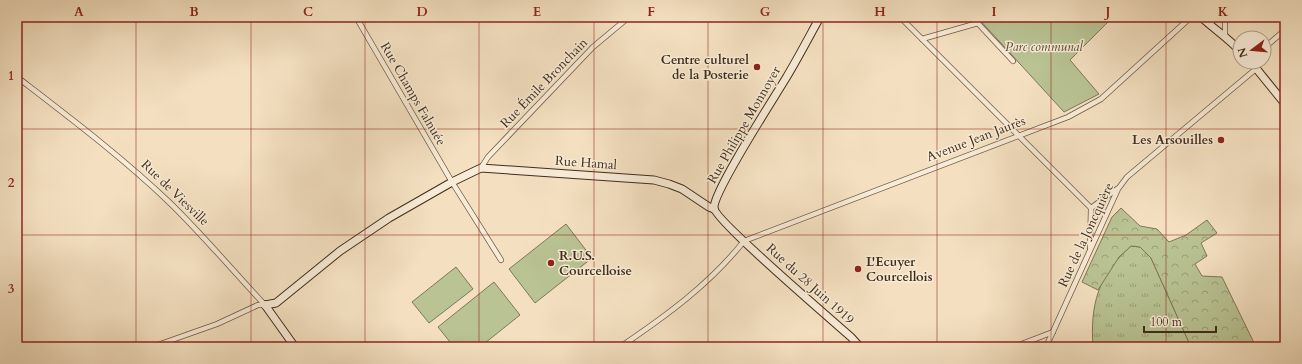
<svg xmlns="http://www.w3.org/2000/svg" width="1302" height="364" font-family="Cardo,serif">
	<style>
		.grass { fill: url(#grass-tufts); stroke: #7d7856 }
		.forest { fill: url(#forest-crowns); stroke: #7d7856 }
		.park { fill: #b9c394; stroke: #7d7856 }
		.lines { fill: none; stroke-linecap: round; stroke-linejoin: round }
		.street-casing { stroke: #6e5a43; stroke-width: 6 }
		.secondary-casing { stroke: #412d19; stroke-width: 9 }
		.street { stroke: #f8ebd7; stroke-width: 4.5 }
		.secondary { stroke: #f8ebd7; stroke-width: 7 }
		.grid { fill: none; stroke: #8f2418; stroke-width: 1; stroke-opacity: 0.55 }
		.poi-dot { fill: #8f2418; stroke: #f8ebd7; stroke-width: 1.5 }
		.labels { text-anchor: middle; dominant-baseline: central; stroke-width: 3; stroke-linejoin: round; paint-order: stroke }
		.park-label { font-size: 13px; font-style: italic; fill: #594b32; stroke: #f8ebd7 }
		.poi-label { font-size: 13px; font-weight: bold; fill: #412d19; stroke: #f8ebd7; text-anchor: end }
		.street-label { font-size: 13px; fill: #412d19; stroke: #f8ebd7 }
		.neatline { fill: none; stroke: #8f2418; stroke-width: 1.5 }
		.grid-label { font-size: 13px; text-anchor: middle; font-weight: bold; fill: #8f2418 }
	</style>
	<defs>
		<pattern id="grass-tufts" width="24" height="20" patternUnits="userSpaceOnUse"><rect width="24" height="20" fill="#b9c394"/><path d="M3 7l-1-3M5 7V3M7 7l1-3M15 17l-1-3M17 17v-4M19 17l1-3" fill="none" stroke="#989f78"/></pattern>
		<pattern id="forest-crowns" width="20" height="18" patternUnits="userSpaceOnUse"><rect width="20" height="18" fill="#b9c394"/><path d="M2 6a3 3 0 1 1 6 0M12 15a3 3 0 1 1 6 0" fill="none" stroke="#989f78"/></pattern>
	</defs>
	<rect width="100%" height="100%" fill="#f4e0c1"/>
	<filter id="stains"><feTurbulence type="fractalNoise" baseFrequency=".005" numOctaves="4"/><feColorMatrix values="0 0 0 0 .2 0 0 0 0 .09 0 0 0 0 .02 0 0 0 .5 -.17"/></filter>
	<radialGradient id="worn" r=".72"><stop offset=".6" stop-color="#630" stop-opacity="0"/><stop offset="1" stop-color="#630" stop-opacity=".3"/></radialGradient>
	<path class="grass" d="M1131,246L1140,247L1151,258L1191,347H1093C1090,305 1098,275 1131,246Z"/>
	<path class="forest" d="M1121,208L1140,226L1157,229L1169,242L1186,235L1207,220L1217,233L1201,243L1207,256L1195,264L1202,276L1222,277L1256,347H1191L1151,258L1140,247L1131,246L1119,257L1098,290L1082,282L1112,217Z"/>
	<g class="park">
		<path d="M977,17H1113L1070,60L1099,94L1064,112Z"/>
		<path d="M566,224L592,258L535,303L509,269Z"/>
		<path d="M456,267L473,289L429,323L412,302Z"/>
		<path d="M494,282L520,315L480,347H454L438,327Z"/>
	</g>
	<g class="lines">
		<defs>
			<g id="street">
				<path d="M356,17L452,182L501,260"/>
				<path d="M725,17L726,18L728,17"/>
				<path d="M900,17L1091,208"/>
				<path d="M972,17L1013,61"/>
				<path d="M1225,17V36"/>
				<path d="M1209,25L1216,17"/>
				<path d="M922,39L978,23"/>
				<path d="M1264,48L1285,30"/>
				<path d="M17,77C69,117 122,157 169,202C203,235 233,271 265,305"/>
				<path d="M481,168L488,157L593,47L629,17"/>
				<path d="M1091,208L1117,189"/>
				<path d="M1090,248L1091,208"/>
				<path d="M152,347L217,324L258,305H265"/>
				<path d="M620,347C666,316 710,284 744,241L1068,117L1101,99L1191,17"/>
				<path d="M1014,347L1053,332"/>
				<path d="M1046,347L1118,189L1127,177L1257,68"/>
			</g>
			<g id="secondary">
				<path d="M820,17C809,37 798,58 786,78C774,98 713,192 714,208C715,220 834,322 851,337L860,347"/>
				<path d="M1201,17C1214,29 1228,38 1240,51"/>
				<path d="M1251,62L1285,104"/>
				<path d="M265,305L276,303L340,251L389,218L452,182L481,168L654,180L669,184L682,189L709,207L714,209"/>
				<path d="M265,305L295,347"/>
			</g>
		</defs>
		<use href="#street" class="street-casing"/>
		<use href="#secondary" class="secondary-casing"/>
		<use href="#street" class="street"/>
		<use href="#secondary" class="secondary"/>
	</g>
	<path class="grid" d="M136,17V347M251,17V347M365,17V347M479,17V347M594,17V347M708,17V347M823,17V347M937,17V347M1051,17V347M1166,17V347M17,129H1285M17,235H1285"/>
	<g class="poi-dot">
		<circle cx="757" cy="67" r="4"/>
		<circle cx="1221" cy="140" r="4"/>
		<circle cx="551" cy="263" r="4"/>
		<circle cx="858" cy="269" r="4"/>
	</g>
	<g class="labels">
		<g class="park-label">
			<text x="1044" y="47">Parc communal</text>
		</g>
		<g class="poi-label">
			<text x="749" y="60">Centre culturel<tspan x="749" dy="15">de la Posterie</tspan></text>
			<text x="1213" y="140">Les Arsouilles</text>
			<text x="559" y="256" text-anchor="start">R.U.S.<tspan x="559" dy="15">Courcelloise</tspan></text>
			<text x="866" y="262" text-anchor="start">L'Ecuyer<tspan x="866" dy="15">Courcellois</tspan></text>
		</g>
		<g class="street-label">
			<text transform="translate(544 83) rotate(-46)">Rue Émile Bronchain</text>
			<text transform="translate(413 94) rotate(60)">Rue Champs Falnuée</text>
			<text transform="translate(744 125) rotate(-60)">Rue Philippe Monnoyer</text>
			<text transform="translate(976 139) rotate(-21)">Avenue Jean Jaurès</text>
			<text transform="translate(586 163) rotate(4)">Rue Hamal</text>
			<text transform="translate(175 193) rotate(44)">Rue de Viesville</text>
			<text transform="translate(1086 235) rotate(-65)">Rue de la Joncquière</text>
			<text transform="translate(810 284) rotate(42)">Rue du 28 Juin 1919</text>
		</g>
	</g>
	<rect width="1302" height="364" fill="none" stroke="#f4e0c1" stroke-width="44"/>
	<g transform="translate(1252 50) rotate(254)"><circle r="19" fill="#f8ebd7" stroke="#af9f8b"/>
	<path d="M0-3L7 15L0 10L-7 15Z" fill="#8f2418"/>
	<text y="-6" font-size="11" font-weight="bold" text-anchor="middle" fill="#412d19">N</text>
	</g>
	<path d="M1144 326v6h72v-6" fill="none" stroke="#412d19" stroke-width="2"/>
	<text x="1150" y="326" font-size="12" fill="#412d19" stroke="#f8ebd7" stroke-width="3" paint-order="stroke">100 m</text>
	<rect x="22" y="22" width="1258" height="320" class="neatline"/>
	<g class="grid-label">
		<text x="79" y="16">A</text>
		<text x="194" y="16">B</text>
		<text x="308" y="16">C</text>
		<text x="422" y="16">D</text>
		<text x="537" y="16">E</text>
		<text x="651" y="16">F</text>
		<text x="765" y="16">G</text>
		<text x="880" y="16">H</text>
		<text x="994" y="16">I</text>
		<text x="1108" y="16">J</text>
		<text x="1223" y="16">K</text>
		<text x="11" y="80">1</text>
		<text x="11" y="187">2</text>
		<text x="11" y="293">3</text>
	</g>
	<rect width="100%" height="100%" filter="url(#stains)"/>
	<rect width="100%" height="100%" fill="url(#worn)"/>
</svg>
